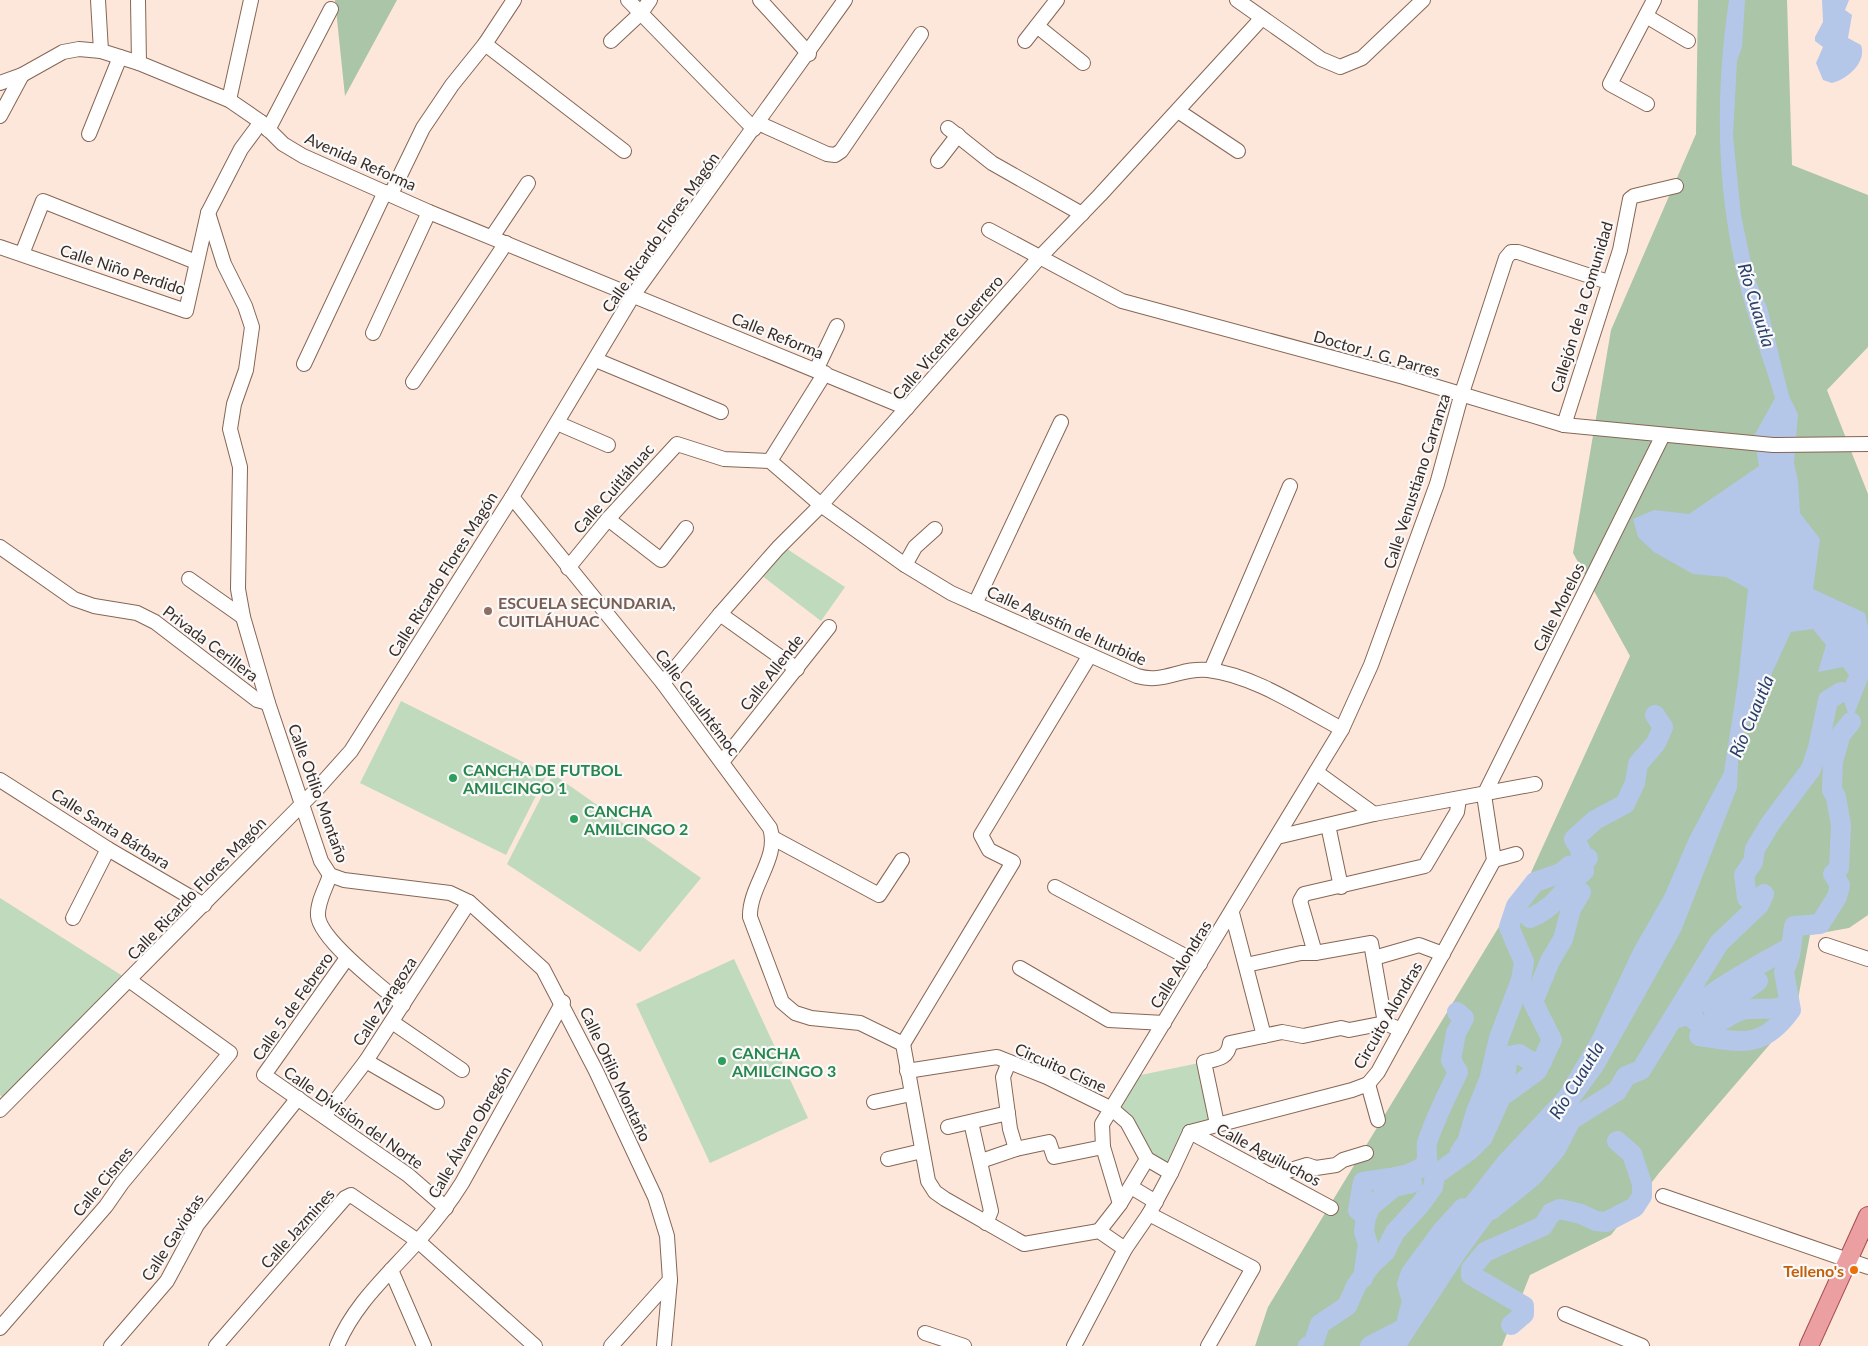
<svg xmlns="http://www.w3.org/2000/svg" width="1868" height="1346" font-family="Lato,sans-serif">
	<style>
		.green { fill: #bfdabd }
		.forest { fill: #aac5a7 }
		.water { fill: #b5c7e9 }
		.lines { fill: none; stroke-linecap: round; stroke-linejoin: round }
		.river { stroke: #b5c7e9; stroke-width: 20 }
		.minor-casing { stroke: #866655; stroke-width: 16 }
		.major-casing { stroke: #a44d4c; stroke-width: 20 }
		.minor { stroke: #fff; stroke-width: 14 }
		.major { stroke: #eb9fa1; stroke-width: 18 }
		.education-dot { fill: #8d6e63; stroke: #f9f9f9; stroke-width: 2 }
		.leisure-dot { fill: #2e9e5b; stroke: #f9f9f9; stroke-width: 2 }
		.food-dot { fill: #e8710a; stroke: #f9f9f9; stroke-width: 2 }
		.labels { text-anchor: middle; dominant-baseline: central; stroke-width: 4.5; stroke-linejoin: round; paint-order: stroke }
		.street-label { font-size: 16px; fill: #392b24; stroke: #f9f9f9 }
		.education-label { font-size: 16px; font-weight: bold; fill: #785e54; stroke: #f9f9f9; text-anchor: start }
		.leisure-label { font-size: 16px; font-weight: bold; fill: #27864d; stroke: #f9f9f9; text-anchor: start }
		.food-label { font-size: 16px; font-weight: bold; fill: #c56008; stroke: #f9f9f9; text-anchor: end }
		.water-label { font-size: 18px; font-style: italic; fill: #2a406c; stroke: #f9f9f9 }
	</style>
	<rect width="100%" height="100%" fill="#fde7db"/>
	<g class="green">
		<path d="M781,545L845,587L821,621L757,572Z"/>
		<path d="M401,701L547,774L506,855L360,783Z"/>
		<path d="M553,774L701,878L640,952L507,864Z"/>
		<path d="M0,898L129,980L8,1102L0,1095Z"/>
		<path d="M734,959L808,1118L710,1163L636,1004Z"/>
		<path d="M1204,1062L1217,1124L1190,1132L1171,1173L1147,1159L1112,1109L1131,1077Z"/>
	</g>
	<g class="forest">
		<path d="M335,0H397L345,96Z"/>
		<path d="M1698,0H1787L1792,165L1868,195V347L1827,390L1868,494V915L1849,928L1810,935L1795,1015L1659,1173L1611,1235L1530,1275L1502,1346H1255L1268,1307L1528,879L1630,656L1573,553L1611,330L1696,134Z"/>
	</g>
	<g class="water">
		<path d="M1729,0H1745L1742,47L1737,61L1733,136L1741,215L1754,277L1767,307L1789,396L1798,414L1794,463L1798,481L1800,513L1820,539L1813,589L1865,613L1868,627V679L1851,722L1841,692L1849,675L1843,667L1818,672L1826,645L1813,629L1791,632L1739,744L1737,788L1681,931L1603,1070L1466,1256L1407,1346H1383L1401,1319L1413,1289L1448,1221L1498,1157L1559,1092L1592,1037L1634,948L1665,894L1689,838L1724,772L1738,682L1748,589L1726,577L1693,574L1654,552L1638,537L1633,519L1654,510L1689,514L1759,466L1754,436L1775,398C1764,359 1748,321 1739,282C1716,188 1715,95 1729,0Z"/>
		<path d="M1822,0H1849L1845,10L1852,15L1848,38L1861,45C1867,62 1848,79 1832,83L1823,80L1816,63L1823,47L1815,41V37L1823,22Z"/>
	</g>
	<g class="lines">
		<g class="river">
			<path d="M1747,898L1744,875L1753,862L1755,849L1770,824L1811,769L1818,748L1828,700L1841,692"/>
			<path d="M1530,918C1557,907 1562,889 1584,871L1580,849L1574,839L1595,820L1625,804L1635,783L1638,764L1656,743L1663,727L1655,715"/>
			<path d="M1714,1012L1758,981"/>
			<path d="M1688,1015C1692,1001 1774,956 1791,947"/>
			<path d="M1673,1019L1688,1015L1707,1030C1718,1023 1731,1013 1743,1010C1757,1006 1780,1014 1789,1001"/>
			<path d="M1699,1036C1742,1042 1762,1050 1791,1010L1784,972L1790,955L1794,926L1820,924L1837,897L1840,885L1833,874L1839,868L1841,825L1836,797L1832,790L1833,761L1839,741L1838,738L1851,722"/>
			<path d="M1494,1105L1503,1090L1508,1056L1519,1054L1532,1062H1542"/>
			<path d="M1460,1152L1467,1142L1476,1112L1489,1080L1499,1038L1521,980L1524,962L1509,927L1516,906L1535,882L1561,873L1569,866L1582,864L1588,858"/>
			<path d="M1491,1210L1532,1177L1556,1149L1571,1120L1617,1091L1626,1076L1641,1070L1719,943L1759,905L1764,894"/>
			<path d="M1366,1217L1358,1210L1363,1182C1383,1178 1404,1179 1422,1167C1431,1161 1425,1151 1427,1143C1435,1118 1447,1095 1458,1072L1451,1060L1456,1033L1464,1018L1457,1012"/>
			<path d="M1363,1278L1368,1244L1364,1232L1366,1217L1371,1206L1394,1187L1412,1183"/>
			<path d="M1511,1325L1524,1314V1306L1471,1275V1269L1485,1252L1543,1226L1551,1213L1560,1209L1581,1214L1596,1221L1606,1222L1635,1207L1642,1196V1184L1632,1154L1617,1141"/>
			<path d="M1308,1346L1313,1345L1320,1324L1347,1306L1356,1286L1371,1265L1385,1252L1395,1232L1420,1205L1433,1187L1435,1175L1470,1150L1483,1137L1501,1097L1537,1071L1552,1040L1533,1002L1550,961L1563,939L1571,909L1581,892"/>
			<path d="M1370,1346L1405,1328L1412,1301L1407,1284L1411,1273L1442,1231L1463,1208"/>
		</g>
		<defs>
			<g id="minor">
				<path d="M98,0L101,51"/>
				<path d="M138,0L139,63"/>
				<path d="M628,0L754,129"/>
				<path d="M760,0L809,54"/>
				<path d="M1237,0L1321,59L1340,67L1362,58L1423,0"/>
				<path d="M1646,16L1688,41"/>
				<path d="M1037,26L1083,63"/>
				<path d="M611,41L641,13L650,0"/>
				<path d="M1025,41L1057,0"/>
				<path d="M485,44L624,151"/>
				<path d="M0,83L22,75L63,52L79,49L101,51L139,63L229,100L261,122L283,144L303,156L429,212L907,408"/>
				<path d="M229,100L251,0"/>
				<path d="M1647,104L1610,84L1654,0"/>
				<path d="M1178,111L1238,151"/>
				<path d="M0,116L22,75"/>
				<path d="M758,123L827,154L835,155L841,151L921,34"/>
				<path d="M948,128L992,163L1082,214"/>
				<path d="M268,130L331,9"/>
				<path d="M89,134L120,57"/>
				<path d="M938,161L958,135"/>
				<path d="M391,194L423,128L452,85L485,44L514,0"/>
				<path d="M208,213L224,264L245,306L252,327L246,370L234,404L230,429L240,467L238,589L243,617L268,703L321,861L330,875L344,880L450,893L469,902L543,969L596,1071L655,1197L667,1236L670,1280L664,1346"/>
				<path d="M989,230L1122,301L1404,377L1564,425L1773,445L1868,444"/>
				<path d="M492,237L528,183"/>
				<path d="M0,247L186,311L208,213L241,149L261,122"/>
				<path d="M22,254L43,201L196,262"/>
				<path d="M373,333L429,212"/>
				<path d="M596,360L721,412"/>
				<path d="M304,364L385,192"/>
				<path d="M816,370L837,326"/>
				<path d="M413,382L506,243"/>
				<path d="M557,423L608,445"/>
				<path d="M1564,425L1620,250L1630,199L1634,196L1676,186"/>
				<path d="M770,461L825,373"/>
				<path d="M512,497L663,683L770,828C780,858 749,886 750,917L782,1002L795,1013L811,1018L860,1023L903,1044"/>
				<path d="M608,519L661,560L686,528"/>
				<path d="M0,547L74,599L94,606L137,613L155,622L257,700L268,703"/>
				<path d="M905,565L915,547L935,529"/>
				<path d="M568,568L608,519L677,444L724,459L770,461L821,505L905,565L951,593L1137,676C1164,684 1181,667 1208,670C1253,675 1302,708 1342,729"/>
				<path d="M189,579L243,617"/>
				<path d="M975,604L1061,422"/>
				<path d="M720,614L797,669"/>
				<path d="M1211,670L1290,486"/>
				<path d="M663,683L720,614L778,548L821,505L1039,258L1100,195L1262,18"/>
				<path d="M722,762L829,627"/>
				<path d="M1316,772L1374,814"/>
				<path d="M0,780L108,849L204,905"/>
				<path d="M1484,795L1663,435"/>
				<path d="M1328,825L1341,887"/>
				<path d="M1277,837L1374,814L1535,784"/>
				<path d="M773,838L879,895L902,860"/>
				<path d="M1494,860L1516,854"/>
				<path d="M330,875C326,888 317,902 318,916C320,940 384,989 403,1005"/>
				<path d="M1055,887L1200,964"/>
				<path d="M1232,913L1264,1036"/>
				<path d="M73,918L108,849"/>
				<path d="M1826,945L1868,959"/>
				<path d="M1315,953L1300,901L1304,894L1425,866L1457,812L1459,799"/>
				<path d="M347,958L264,1075L408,1175L446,1208"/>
				<path d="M1374,958L1419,945L1443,954"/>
				<path d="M1246,965L1301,953H1315L1371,943L1385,1023"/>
				<path d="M1020,968L1109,1020L1164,1023"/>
				<path d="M392,1022L462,1070"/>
				<path d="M903,1044L1013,862L989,850L981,835L1090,655"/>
				<path d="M903,1044L928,1181L935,1192L945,1199L1024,1244L1099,1231L1125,1249"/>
				<path d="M366,1061L437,1102"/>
				<path d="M1009,1062L1003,1077L1010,1129L1016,1149"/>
				<path d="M907,1071L997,1057L1047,1077L1112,1109L1127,1122L1147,1159L1171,1173"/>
				<path d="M1368,1084L1378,1120"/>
				<path d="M874,1102L911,1094"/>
				<path d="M0,1110L317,789L351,751L512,497L634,294L845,0"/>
				<path d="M324,1116L366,1061L469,902"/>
				<path d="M971,1122L991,1211L986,1223"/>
				<path d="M1217,1124L1204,1062C1217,1059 1228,1059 1230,1043L1282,1032L1303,1036L1341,1028L1349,1030L1385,1023L1401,1030"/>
				<path d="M948,1127L1008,1113"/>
				<path d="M1190,1132L1352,1090L1368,1084L1378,1072L1494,860L1484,795"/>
				<path d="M1190,1132L1331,1208"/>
				<path d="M888,1159L922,1151"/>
				<path d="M981,1161L1016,1149L1049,1142L1054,1157L1103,1147"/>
				<path d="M1271,1176L1307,1165L1316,1168L1336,1165L1343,1160L1366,1153"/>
				<path d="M1131,1187L1156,1202"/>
				<path d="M1663,1196L1868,1267"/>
				<path d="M1120,1204L1103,1147L1102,1124L1342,729L1371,665L1437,484L1461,396L1506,258L1511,252H1518L1608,282"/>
				<path d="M1149,1214L1253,1268L1208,1346"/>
				<path d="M1099,1231L1120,1204L1147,1159"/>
				<path d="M391,1270L424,1346"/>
				<path d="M1565,1314L1642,1346"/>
				<path d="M0,1328L106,1206L122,1183L230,1053L129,980"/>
				<path d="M925,1333L964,1346"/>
				<path d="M111,1346L167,1281L197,1225L298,1098"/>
				<path d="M216,1346L345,1198L351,1195L418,1241L535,1346"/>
				<path d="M337,1346C354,1304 388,1275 418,1241C434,1223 449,1204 462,1183L563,1002"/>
				<path d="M611,1346L670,1280"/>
				<path d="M1074,1346L1125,1249L1149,1214L1171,1173L1190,1132"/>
			</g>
			<path id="major" d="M1809,1346L1868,1216"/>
		</defs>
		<use href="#minor" class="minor-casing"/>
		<use href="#major" class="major-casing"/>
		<use href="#minor" class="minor"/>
		<use href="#major" class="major"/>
	</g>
	<circle class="education-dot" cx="488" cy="611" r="5"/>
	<g class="leisure-dot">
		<circle cx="453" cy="778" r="5"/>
		<circle cx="574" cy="819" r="5"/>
		<circle cx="722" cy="1061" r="5"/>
	</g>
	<circle class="food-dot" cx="1854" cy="1270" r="5"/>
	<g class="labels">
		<g class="street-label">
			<text transform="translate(361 161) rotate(24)">Avenida Reforma</text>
			<text transform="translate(660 232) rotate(-55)">Calle Ricardo Flores Magón</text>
			<text transform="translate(123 269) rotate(18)">Calle Niño Perdido</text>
			<text transform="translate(1581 307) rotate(-73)">Callejón de la Comunidad</text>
			<text transform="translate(778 335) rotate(22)">Calle Reforma</text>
			<text transform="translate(947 337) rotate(-49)">Calle Vicente Guerrero</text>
			<text transform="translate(1377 353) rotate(16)">Doctor J. G. Parres</text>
			<text transform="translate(1416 481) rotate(-72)">Calle Venustiano Carranza</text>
			<text transform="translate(613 488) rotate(-49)">Calle Cuitláhuac</text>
			<text transform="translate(442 574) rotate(-58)">Calle Ricardo Flores Magón</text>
			<text transform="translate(1558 607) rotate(-64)">Calle Morelos</text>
			<text transform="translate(1067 625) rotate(24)">Calle Agustín de Iturbide</text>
			<text transform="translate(211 643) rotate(37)">Privada Cerillera</text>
			<text transform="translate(771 672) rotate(-52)">Calle Allende</text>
			<text transform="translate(698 702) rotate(53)">Calle Cuauhtémoc</text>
			<text transform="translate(319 793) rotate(70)">Calle Otilio Montaño</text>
			<text transform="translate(111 828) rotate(32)">Calle Santa Bárbara</text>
			<text transform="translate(196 888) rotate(-46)">Calle Ricardo Flores Magón</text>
			<text transform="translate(1180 964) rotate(-58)">Calle Alondras</text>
			<text transform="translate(384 1001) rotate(-57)">Calle Zaragoza</text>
			<text transform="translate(292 1006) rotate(-55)">Calle 5 de Febrero</text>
			<text transform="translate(1387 1015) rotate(-60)">Circuito Alondras</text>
			<text transform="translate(1061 1067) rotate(24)">Circuito Cisne</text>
			<text transform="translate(616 1074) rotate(65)">Calle Otilio Montaño</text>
			<text transform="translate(354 1117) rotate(35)">Calle División del Norte</text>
			<text transform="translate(469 1132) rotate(-60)">Calle Álvaro Obregón</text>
			<text transform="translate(1269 1154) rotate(28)">Calle Aguiluchos</text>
			<text transform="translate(102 1181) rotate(-51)">Calle Cisnes</text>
			<text transform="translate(297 1228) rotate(-48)">Calle Jazmines</text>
			<text transform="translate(172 1237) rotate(-57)">Calle Gaviotas</text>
		</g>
		<g class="education-label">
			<text x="498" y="602">ESCUELA SECUNDARIA,<tspan x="498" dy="18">CUITLÁHUAC</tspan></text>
		</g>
		<g class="leisure-label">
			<text x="463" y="769">CANCHA DE FUTBOL<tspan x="463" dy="18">AMILCINGO 1</tspan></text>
			<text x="584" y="810">CANCHA<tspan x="584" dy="18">AMILCINGO 2</tspan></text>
			<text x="732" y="1052">CANCHA<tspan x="732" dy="18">AMILCINGO 3</tspan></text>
		</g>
		<g class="food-label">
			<text x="1844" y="1270">Telleno's</text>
		</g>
		<g class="water-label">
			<text transform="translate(1757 305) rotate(73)">Río Cuautla</text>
			<text transform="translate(1751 716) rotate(-67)">Río Cuautla</text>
			<text transform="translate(1576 1080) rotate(-58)">Río Cuautla</text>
		</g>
	</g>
</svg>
